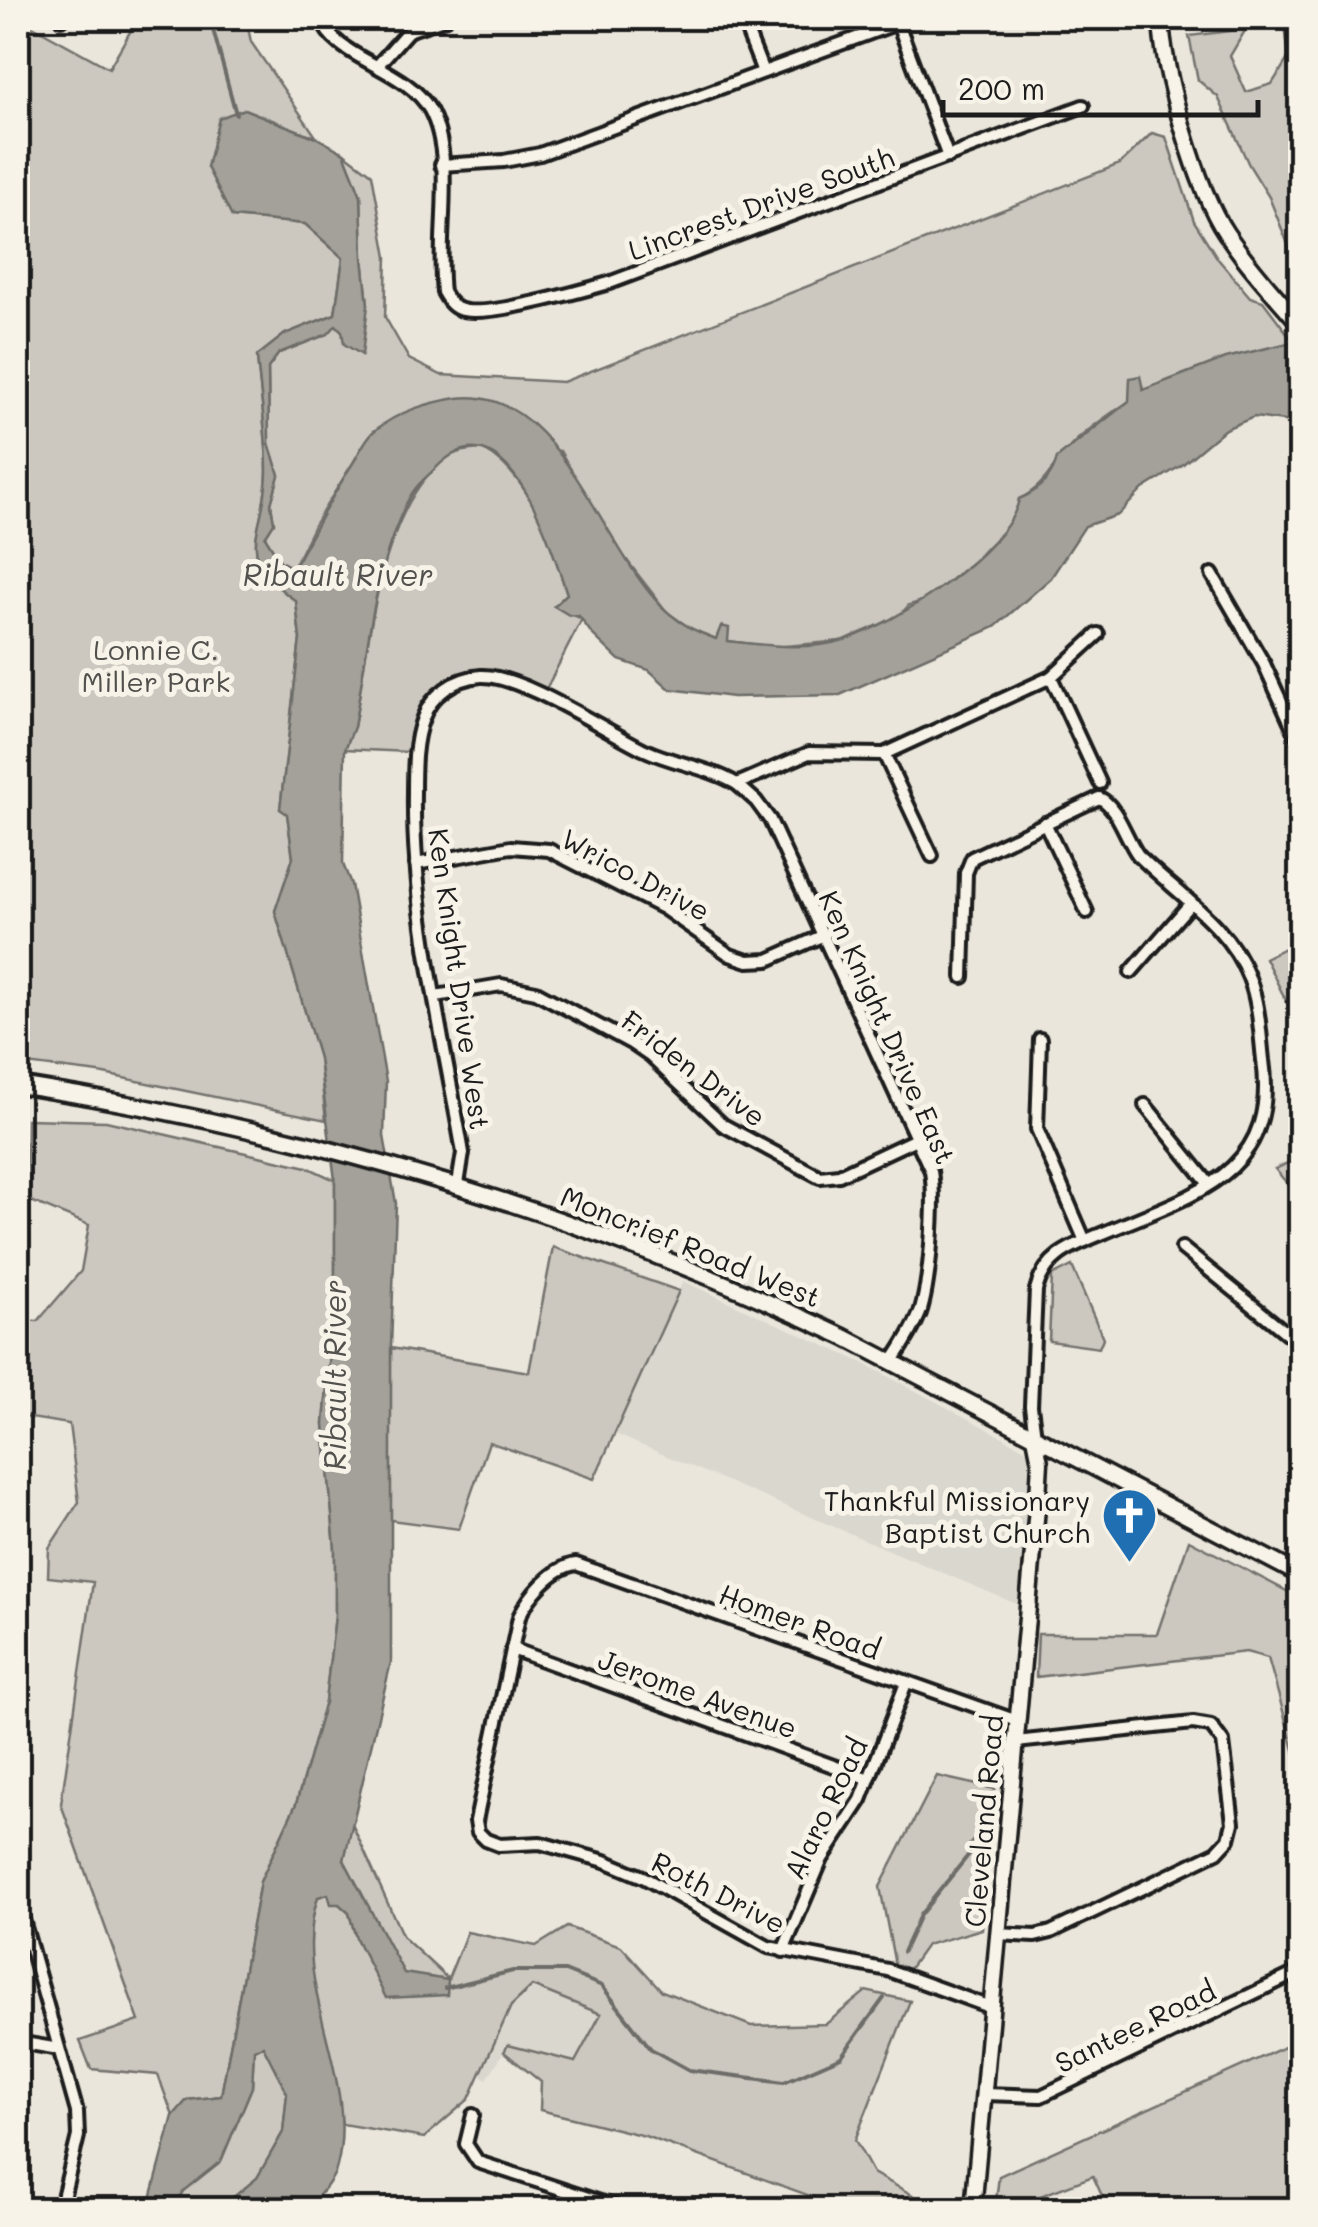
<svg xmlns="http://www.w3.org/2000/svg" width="1318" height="2227" font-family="Mali,sans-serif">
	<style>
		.built { fill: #dad7ce }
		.green { fill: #ccc8c0; stroke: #74726e; stroke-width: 2.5 }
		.water { fill: #a3a19a; stroke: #6d6c68; stroke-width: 2.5 }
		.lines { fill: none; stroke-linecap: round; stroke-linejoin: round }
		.stream { stroke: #6d6c68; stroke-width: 4 }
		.street-casing { stroke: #1c1c1c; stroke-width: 18 }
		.secondary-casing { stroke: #1c1c1c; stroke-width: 21 }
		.street { stroke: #f7f3e8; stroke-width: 10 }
		.secondary { stroke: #f7f3e8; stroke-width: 14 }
		.labels { text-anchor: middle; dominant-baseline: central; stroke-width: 10; stroke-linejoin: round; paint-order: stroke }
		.street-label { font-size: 28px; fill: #1c1c1c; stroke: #f7f3e8 }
		.park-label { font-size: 28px; fill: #51504d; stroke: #f7f3e8 }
		.poi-label { font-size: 28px; fill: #1c1c1c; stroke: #f7f3e8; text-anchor: end }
		.water-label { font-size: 30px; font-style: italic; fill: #52514e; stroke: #f7f3e8 }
	</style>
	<rect width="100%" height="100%" fill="#eae6dc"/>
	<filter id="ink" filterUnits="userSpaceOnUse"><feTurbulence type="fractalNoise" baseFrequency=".01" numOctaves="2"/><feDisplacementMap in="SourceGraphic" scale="20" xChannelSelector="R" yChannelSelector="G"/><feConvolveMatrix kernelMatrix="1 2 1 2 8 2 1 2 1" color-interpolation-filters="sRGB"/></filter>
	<g filter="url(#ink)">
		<g class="built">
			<path d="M683,1281L863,1363L1027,1450L1032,1466L1019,1605L615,1434Z"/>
			<path d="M532,1985L601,2013L575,2062L508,2045L487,2079L479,2074L511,2006Z"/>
		</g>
		<g class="green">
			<path d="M18,18L109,68L138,18H246L251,42L317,138L244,109L207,167L233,217L305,224L343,258L335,314L285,334L257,356C260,394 267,434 267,472C266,535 229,553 296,601L300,639L280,809L287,813L293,858L275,911L319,1058L326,1120L99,1073L18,1063Z"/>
			<path d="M1300,18V260L1290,249L1269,197L1249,165L1218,97L1198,80L1189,36L1246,29L1230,56L1246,92L1272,84L1289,57L1285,26Z"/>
			<path d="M1152,133L1166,137L1194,221L1218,259L1250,297L1263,301L1294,342C1209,362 1145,381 1078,439C1055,459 1047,487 1019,499L1016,517L974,561L926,600L909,605L898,617L842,641L774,647L728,641L722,626L716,639L691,629L667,612L615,545L560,451L372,433L314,525L293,568L280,561L265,537L274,523L271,504L279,475L269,443L268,368L279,353L328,334L336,325L342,331L368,305L363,258L361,196L344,153L372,174L387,257L385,317L409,359L441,375L563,382L1120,164Z"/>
			<path d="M482,449C533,476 550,543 567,594L554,606L582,619L545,691C532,685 517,676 502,672C470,663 430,683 416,714C411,725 410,740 409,752L345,749L354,727C369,648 378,509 445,459C456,451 469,450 482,449Z"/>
			<path d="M1300,940V1029L1265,958Z"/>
			<path d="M27,1119L106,1121L307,1167L335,1180V1291L324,1424L335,1548V1616L325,1702L296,1804L260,1882L221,2096L187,2100L173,2116L158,2075L91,2069L80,2041L139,2021L61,1804L93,1582L48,1577L49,1548L79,1502L69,1424L18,1416V1320L38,1321L81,1271L89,1225L26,1199Z"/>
			<path d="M1300,1157V1199L1275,1169Z"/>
			<path d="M553,1247L679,1291L594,1479L489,1442L459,1529L390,1520L391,1348L529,1372Z"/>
			<path d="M1072,1266L1103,1338L1099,1348L1049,1341L1052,1276Z"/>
			<path d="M1189,1540L1300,1598V1771L1268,1658L1246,1652L1036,1677L1038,1634H1157Z"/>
			<path d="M937,1776L995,1789L992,1820L968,1846L987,1864L982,1929L926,1945L909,1969L895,1965L880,1887Z"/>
			<path d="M352,1824L403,1937L448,1979L467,1932L536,1946L567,1927L621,1946L662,1991L751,2026L826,2024L866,1991L910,2001L855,2140L873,2173L938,2209H846L645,2136L540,2110L541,2082L504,2052L508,2045L575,2062L601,2014L532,1986L511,2006L469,2099L424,2138L342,2124L310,1966L312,1913L317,1897L328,1894L349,1913L356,1938L386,1997L448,1980L404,1974L344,1860Z"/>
			<path d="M1300,2040V2209H1108L1093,2176L1006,2209H995L999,2176Z"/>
			<path d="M264,2046L287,2093L283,2132L257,2178L219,2209L173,2210L183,2191L221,2161L252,2087L254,2048Z"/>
		</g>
		<path class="water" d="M244,109L317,138L344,153L361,196L363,258L368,305L362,355L344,344L342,331L336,325L328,334L279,353L268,368L269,443L279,475L271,504L274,523L265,537L280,561L293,568C313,533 331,497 353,463C359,453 365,439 374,431C399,411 427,403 457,398C562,384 603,558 670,614C684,626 699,633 716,639L721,626L729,628L728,641C765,645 808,651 844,640C893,625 1009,552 1019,499C1037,492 1053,478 1057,458L1129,401L1130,378L1140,376L1143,390L1226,358L1300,340V423L1254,417L1225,429L1182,465L1143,489L1118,515L1085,526L1051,578L995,627L840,695L733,697L670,689L649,670L619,660L592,634L579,616L569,615L554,606L567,594C552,548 507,397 437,467C430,474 421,481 415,489C404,503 390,542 385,560C370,613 364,672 354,727L345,749L343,864L351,884L386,1081L384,1136L396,1203L391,1348V1662L344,1860L404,1973L448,1980L447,1995L386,1998L356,1938L349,1913L339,1904H331L328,1894L318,1897C289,1985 360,2079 337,2166C334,2181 316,2199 305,2209H219L257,2178L283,2132L287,2093L263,2046L254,2049L252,2087L221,2161L183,2191L173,2209L148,2210L173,2116L187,2100L221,2096L260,1882L296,1804L325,1702L335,1616V1548L324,1424L335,1291V1180L319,1058L275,911L293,858L287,814L280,809L300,639L296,601C229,553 266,534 267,472C267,434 260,394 257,356L285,334L335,314L343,258L305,224L232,217L207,167L219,118Z"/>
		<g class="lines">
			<g class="stream">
				<path d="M214,18L212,26L236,114"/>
				<path d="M903,1952L920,1915L987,1832"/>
				<path d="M445,1988L513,1971H565L602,1986L651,2049L689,2070L784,2082L841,2057L884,1998"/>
			</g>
			<defs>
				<g id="street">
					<path d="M321,18C333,59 406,67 430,110C456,158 436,237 443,292C447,299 451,306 459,309C483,319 581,291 609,283L1083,106"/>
					<path d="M742,18L763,72"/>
					<path d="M896,18L948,157"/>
					<path d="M61,19L62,18"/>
					<path d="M378,65L408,31L446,18"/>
					<path d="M441,165L504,161L540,154L911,18"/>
					<path d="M1212,574L1264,664L1300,743"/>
					<path d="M1051,677L1100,783"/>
					<path d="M884,754L932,856"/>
					<path d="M737,784L756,801L770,820L931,1171C936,1203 930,1283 920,1313C913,1330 903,1346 893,1361"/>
					<path d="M1045,823L1087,912"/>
					<path d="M416,864L511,847L549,850L663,908L730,955L748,961L768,960L824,935"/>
					<path d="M1131,972L1190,904"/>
					<path d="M963,977L966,873L972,858L1099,798C1117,805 1126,839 1138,855C1176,893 1230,926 1249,978C1259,1003 1260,1033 1263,1060C1280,1177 1188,1196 1101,1234C1070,1247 1045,1256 1036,1290L1031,1406L1035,1437"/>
					<path d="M436,996L501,985L536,992L631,1043L650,1056L723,1125L820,1177L839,1175L918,1138"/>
					<path d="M1040,1039L1037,1129L1085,1241"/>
					<path d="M1145,1105L1209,1184"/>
					<path d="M458,1184L463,1153C443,1035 412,913 414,793C414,769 414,741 423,718C431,695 455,678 481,676C520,674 606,731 645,750C675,764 708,767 737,784L809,753L884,754L1051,677L1098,634"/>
					<path d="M1182,1248L1300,1344"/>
					<path d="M18,1639L23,1658L18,1695"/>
					<path d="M512,1649L869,1779"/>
					<path d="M18,1902L77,2112L78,2136L60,2210"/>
					<path d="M998,1934L1035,1936L1051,1932L1217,1852L1229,1839L1233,1823L1223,1742L1211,1726L1193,1723L1016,1742"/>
					<path d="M783,1951L822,1859L861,1800L906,1683"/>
					<path d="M990,2007L888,1970L768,1947L643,1877L605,1861L540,1843L499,1845L486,1840L478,1832L476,1821L519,1617C528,1597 553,1567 576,1564L1017,1721"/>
					<path d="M18,2042L59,2049"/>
					<path d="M984,2094L1041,2096L1300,1971"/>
					<path d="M473,2115L466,2144L478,2162L625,2210"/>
				</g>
				<g id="secondary">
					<path d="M1161,18C1162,69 1197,190 1226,233C1248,266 1275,295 1300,324"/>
					<path d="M18,1085C307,1130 579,1211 844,1337L1300,1575"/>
					<path d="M973,2210L1038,1497L1040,1462L1035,1437"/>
				</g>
			</defs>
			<use href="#street" class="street-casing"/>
			<use href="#secondary" class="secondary-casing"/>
			<use href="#street" class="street"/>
			<use href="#secondary" class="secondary"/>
		</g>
	</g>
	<defs>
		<symbol id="church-pin" viewBox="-11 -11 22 30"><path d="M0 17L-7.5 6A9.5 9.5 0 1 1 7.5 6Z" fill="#1f6fb2" stroke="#f7f3e8"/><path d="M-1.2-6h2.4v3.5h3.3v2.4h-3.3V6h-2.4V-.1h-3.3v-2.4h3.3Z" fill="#fff"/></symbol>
	</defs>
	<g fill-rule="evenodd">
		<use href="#church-pin" x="1098" y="1484" width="63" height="86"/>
	</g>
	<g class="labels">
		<g class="street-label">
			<text transform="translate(761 203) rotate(-20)">Lincrest Drive South</text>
			<text transform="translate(636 874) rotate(28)">Wrico Drive</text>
			<text transform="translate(460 979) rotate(82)">Ken Knight Drive West</text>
			<text transform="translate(888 1027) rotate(66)">Ken Knight Drive East</text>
			<text transform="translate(694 1068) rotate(37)">Friden Drive</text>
			<text transform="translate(691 1246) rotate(22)">Moncrief Road West</text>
			<text transform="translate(800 1621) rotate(20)">Homer Road</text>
			<text transform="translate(698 1693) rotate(20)">Jerome Avenue</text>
			<text transform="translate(825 1808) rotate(-64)">Alaro Road</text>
			<text transform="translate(983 1821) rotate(-85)">Cleveland Road</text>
			<text transform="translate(719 1892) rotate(27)">Roth Drive</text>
			<text transform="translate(1135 2026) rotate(-26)">Santee Road</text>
		</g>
		<g class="park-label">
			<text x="156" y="649">Lonnie C.<tspan x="156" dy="32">Miller Park</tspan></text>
		</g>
		<g class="poi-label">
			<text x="1090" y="1500">Thankful Missionary<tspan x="1090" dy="32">Baptist Church</tspan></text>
		</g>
		<g class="water-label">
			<text x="338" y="574">Ribault River</text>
			<text transform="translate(334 1375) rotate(-90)">Ribault River</text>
		</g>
	</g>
	<rect width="1318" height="2227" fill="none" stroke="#f7f3e8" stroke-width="60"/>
	<rect x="30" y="30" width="1258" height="2167" fill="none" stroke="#1c1c1c" stroke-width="4" filter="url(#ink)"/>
	<path d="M943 100v15h315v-15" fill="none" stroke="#1c1c1c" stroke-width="5"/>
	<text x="958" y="100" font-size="30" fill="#1c1c1c" stroke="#f7f3e8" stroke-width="8" paint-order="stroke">200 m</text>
</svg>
